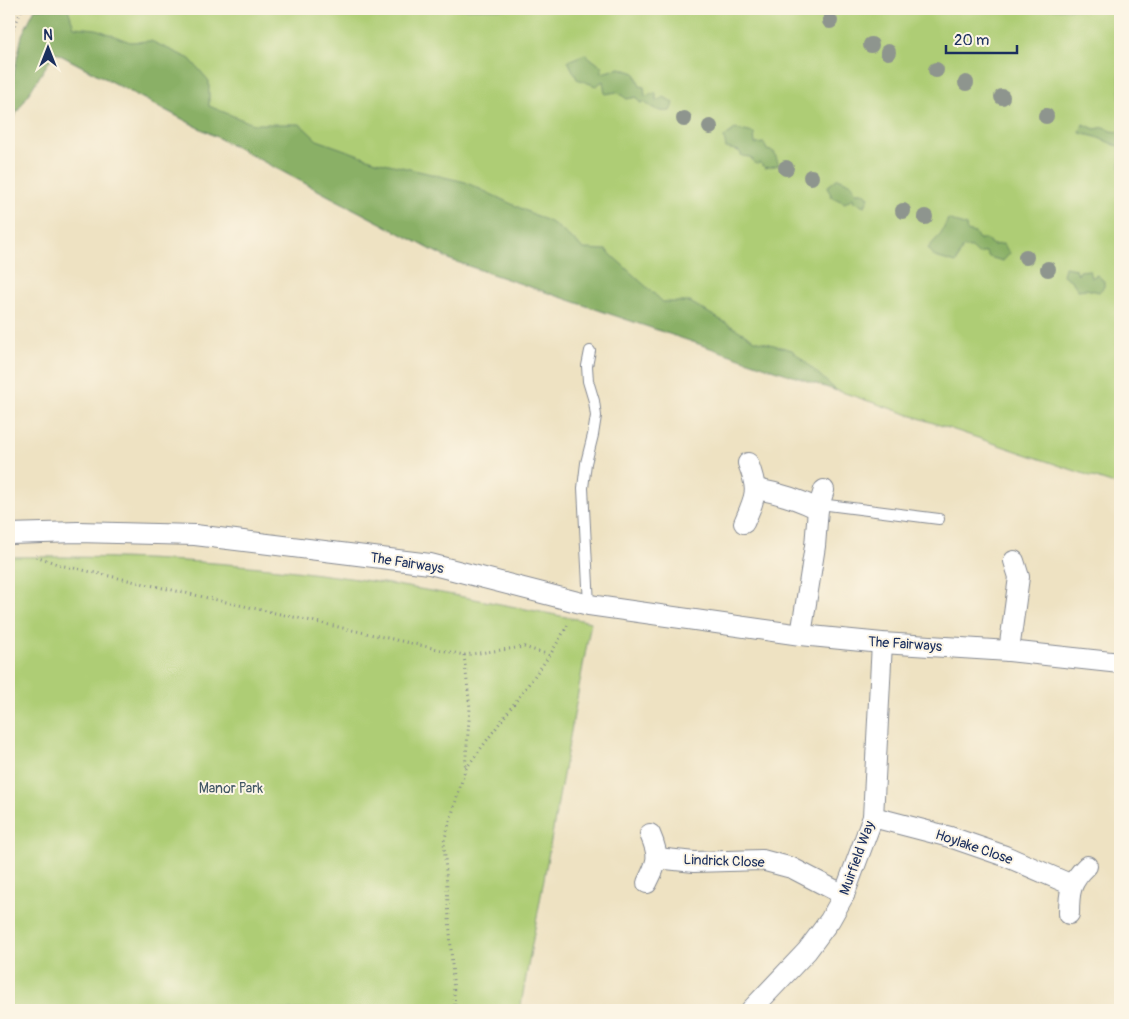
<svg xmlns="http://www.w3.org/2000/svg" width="1129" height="1019" font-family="Pangolin,sans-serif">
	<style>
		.green { fill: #aecd75; stroke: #647e6a }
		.forest { fill: #8ab066; stroke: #527062 }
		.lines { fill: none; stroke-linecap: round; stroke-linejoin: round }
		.lane-casing { stroke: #848890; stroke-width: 12 }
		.street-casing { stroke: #848890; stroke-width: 22 }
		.path { stroke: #848890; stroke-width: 3; stroke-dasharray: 1 4; stroke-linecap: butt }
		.lane { stroke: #fff; stroke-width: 10 }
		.street { stroke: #fff; stroke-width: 20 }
		.tree { fill: #8e958e }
		.labels { text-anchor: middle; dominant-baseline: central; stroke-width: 4; stroke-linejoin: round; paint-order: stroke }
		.street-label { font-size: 14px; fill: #1b2f5e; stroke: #fcf5e5 }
		.park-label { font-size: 14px; fill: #405664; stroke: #fcf5e5 }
	</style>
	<rect width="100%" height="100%" fill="#fcf5e5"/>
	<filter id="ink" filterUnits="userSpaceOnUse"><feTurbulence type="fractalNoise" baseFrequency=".02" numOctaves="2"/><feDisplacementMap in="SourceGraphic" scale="10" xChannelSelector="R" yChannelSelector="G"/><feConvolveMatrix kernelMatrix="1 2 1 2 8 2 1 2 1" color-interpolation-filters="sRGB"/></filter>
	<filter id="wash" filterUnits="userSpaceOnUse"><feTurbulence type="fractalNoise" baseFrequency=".0096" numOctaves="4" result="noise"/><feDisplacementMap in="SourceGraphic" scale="20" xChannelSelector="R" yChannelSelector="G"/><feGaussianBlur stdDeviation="1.12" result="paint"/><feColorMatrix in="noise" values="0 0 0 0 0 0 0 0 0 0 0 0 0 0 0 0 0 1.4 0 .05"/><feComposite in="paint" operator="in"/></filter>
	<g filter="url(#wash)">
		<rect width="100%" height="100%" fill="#eee2c2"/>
		<g class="green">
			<path d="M35,9H1120V486L451,260L22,35Z"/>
			<path d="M9,557C112,556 216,560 319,574C410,585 500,604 591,622L520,1010H9Z"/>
		</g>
		<g class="forest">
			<path d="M35,9H68L74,27L96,29L130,42L151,41L190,59L209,81V106L253,124H300L317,140L376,161L465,182L554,224L584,249L606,250L663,302H690L755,340L792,350L837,391L451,260L55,52L9,125V97L22,35Z"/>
			<path d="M585,54L602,67V73L620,68L635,73L640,86L644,87L645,96L656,93V101L664,97L674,103L670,111C660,113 652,108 644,102L640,103L637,97L627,99L617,92L605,94L603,81L596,86L577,79L568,61Z"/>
			<path d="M1083,124L1095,129L1105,127L1110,131L1120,132V147L1096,137L1080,133Z"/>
			<path d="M735,129L754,133L755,144L764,143L767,150L774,152L779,165L765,168L760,163L756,164L750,157L742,156L739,151L726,148L724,137Z"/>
			<path d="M838,178L852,184L855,192H863L869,197L865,206L854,202L853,198L845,203L832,197L827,187Z"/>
			<path d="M948,219L966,226L967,231L975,233L979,239H985L993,245L1003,244L1010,253L1003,261L989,257L986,252L978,254L972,248L963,247L956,263L935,257L928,248L941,234Z"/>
			<path d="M1065,267L1076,269L1078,275L1080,271L1089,270L1091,278L1097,275L1104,281V287L1099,292L1086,289L1078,290L1072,281L1063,275Z"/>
		</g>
	</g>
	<g filter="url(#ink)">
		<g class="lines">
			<defs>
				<g id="lane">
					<path d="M820,504L939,519"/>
					<path d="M589,605L583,488L586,463L593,435L596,416L594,401L588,381L587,366L590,351"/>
				</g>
				<g id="street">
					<path d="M757,489C779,493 798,499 818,509"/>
					<path d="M744,523C756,495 759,491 748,463"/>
					<path d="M9,534L78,532L195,535L430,564L589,605L801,635L882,643L1009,651L1120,663"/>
					<path d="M801,635L815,546L818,509L824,490"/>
					<path d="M1009,651L1019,577L1014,561"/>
					<path d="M873,817L950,837L1005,856L1072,885"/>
					<path d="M657,858L694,862L762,860L792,868L844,895"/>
					<path d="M647,883C658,861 660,857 650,834"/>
					<path d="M1069,914C1069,892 1070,882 1087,866"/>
					<path d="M751,1010L807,951L830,920L844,895L873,817L882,643"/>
				</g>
			</defs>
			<use href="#lane" class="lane-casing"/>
			<use href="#street" class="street-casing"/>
			<g class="path">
				<path d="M9,39L22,9"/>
				<path d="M36,556L60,565L464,655L524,647L550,655"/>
				<path d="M464,655L470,708L465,769"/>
				<path d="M455,1010L444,841L465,770L550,655L569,623"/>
			</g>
			<use href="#lane" class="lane"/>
			<use href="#street" class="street"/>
		</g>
		<g class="tree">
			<circle cx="830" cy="21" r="8"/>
			<circle cx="871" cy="45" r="8"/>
			<circle cx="888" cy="52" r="8"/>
			<circle cx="936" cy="70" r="8"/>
			<circle cx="966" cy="83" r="8"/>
			<circle cx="1002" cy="97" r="8"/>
			<circle cx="1046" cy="116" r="8"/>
			<circle cx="684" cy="119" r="8"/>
			<circle cx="710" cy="127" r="8"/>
			<circle cx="786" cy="168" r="8"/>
			<circle cx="811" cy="177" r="8"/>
			<circle cx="903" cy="211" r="8"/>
			<circle cx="925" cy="217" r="8"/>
			<circle cx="1026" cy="257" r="8"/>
			<circle cx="1048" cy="269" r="8"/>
		</g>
	</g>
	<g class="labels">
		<g class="street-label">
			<text transform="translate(407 563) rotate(9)">The Fairways</text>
			<text transform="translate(905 644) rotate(4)">The Fairways</text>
			<text transform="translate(974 847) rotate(19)">Hoylake Close</text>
			<text transform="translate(857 858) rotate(-70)">Muirfield Way</text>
			<text transform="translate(724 861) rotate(2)">Lindrick Close</text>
		</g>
		<g class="park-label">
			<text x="231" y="788">Manor Park</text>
		</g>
	</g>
	<rect width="1129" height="1019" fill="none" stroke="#fcf5e5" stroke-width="30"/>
	<g transform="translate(48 48)" stroke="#fcf5e5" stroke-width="4" paint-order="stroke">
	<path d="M0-4L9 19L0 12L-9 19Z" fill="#1b2f5e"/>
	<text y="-8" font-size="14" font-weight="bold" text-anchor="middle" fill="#1b2f5e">N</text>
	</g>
	<path d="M946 45v8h71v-8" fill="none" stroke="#1b2f5e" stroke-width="2.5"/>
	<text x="954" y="45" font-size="15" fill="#1b2f5e" stroke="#fcf5e5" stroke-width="4" paint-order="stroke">20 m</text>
</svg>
